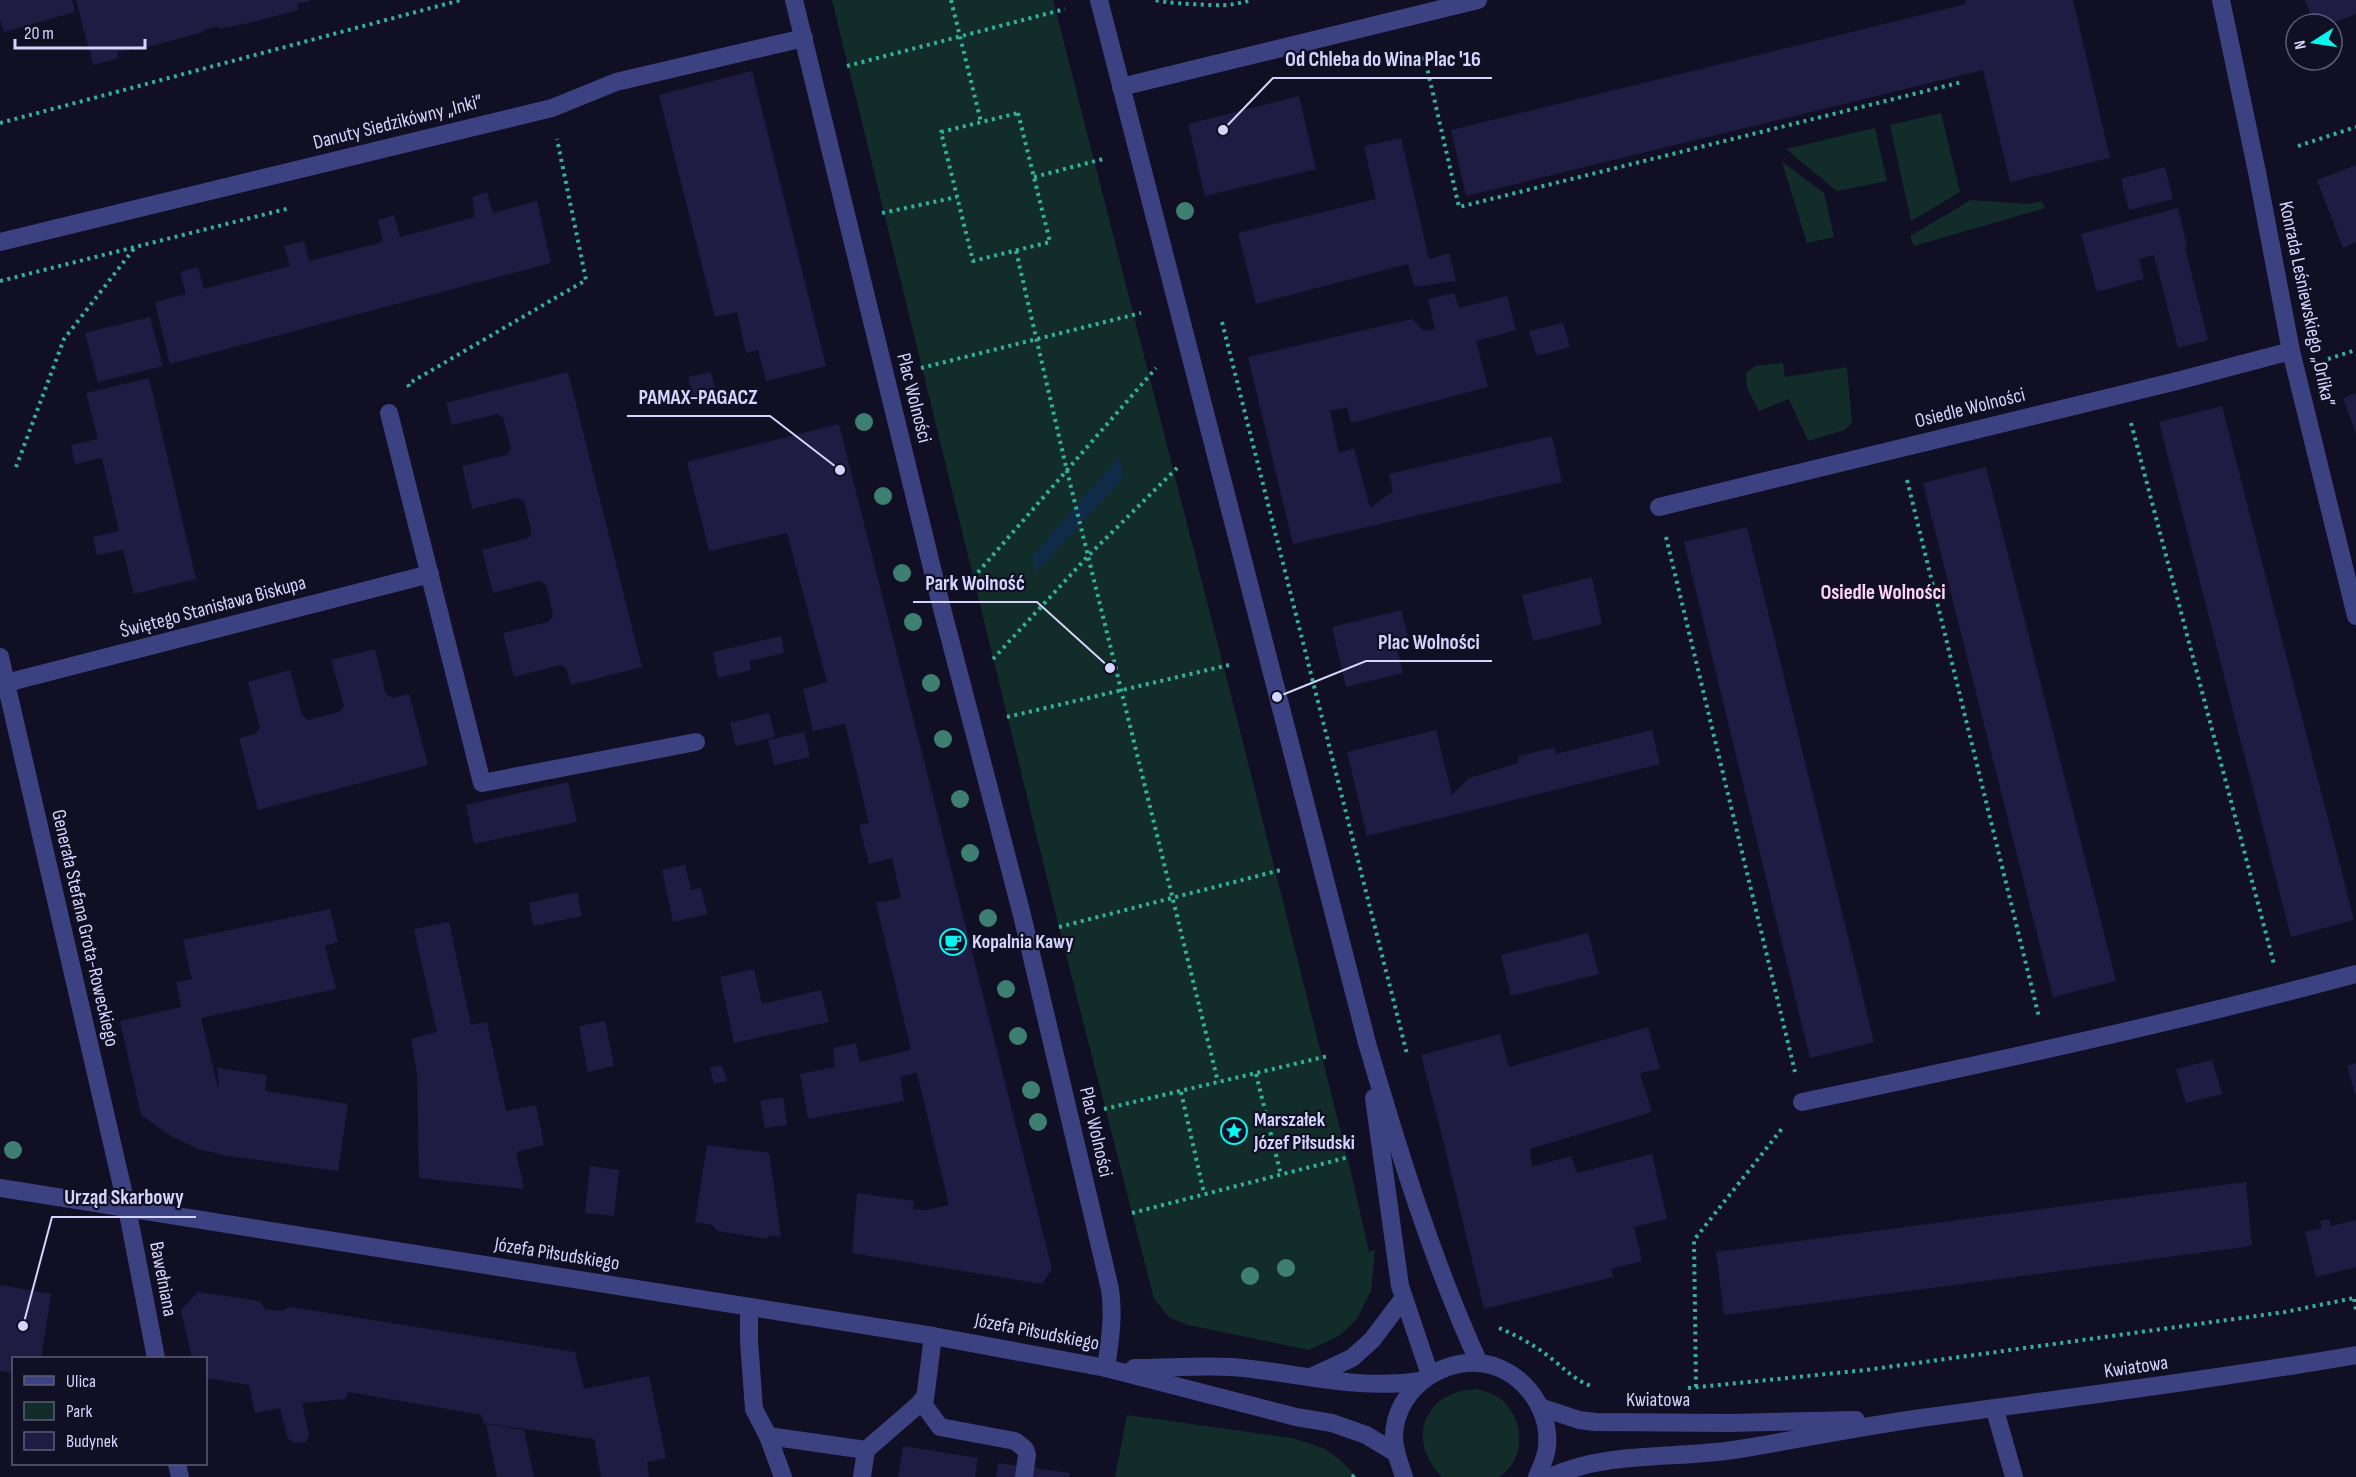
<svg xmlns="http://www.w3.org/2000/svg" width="2356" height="1477" font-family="'Sofia Sans Condensed',sans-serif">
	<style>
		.green { fill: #122d29 }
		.water { fill: #102b47 }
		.building { fill: #1f1c44 }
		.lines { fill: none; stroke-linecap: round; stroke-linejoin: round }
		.path { stroke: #34b19b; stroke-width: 4; stroke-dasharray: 3 4.5; stroke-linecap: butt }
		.minor { stroke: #3c4281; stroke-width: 18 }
		.tree { fill: #3d7f70 }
		.labels { text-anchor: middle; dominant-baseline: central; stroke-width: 4.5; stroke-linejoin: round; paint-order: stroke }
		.street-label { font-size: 20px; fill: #d4d4fd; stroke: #100f24 }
		.poi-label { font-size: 20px; font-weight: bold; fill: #d4d4fd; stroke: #100f24; text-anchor: start }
		.neighbourhood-label { font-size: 21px; font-weight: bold; fill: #fdd5f4; stroke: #100f24 }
		.leader { fill: none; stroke: #d4d4fd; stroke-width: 2 }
		.callout-dot { fill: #d4d4fd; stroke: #100f24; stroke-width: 2 }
		.callout-label { font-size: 21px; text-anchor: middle; font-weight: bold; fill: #d4d4fd; stroke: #100f24; stroke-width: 4.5; stroke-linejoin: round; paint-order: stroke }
	</style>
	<rect width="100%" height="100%" fill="#100f24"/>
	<g class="green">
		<path d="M832,0H1053L1239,727L1350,1168L1369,1252L1375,1250L1371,1291L1357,1319L1339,1336L1309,1350L1188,1325L1170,1318L1154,1299L1059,927Z"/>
		<path d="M1941,113L1960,192L1911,221L1890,125Z"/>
		<path d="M1875,128L1887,181L1837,191L1786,149Z"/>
		<path d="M1782,162L1824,193L1834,237L1807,243Z"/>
		<path d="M1971,200L2029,204L2042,201L2045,208L1914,246L1910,236Z"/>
		<path d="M1783,363L1785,377L1847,367L1852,423L1844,430L1808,441L1789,399L1759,411L1747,388L1746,373L1755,366Z"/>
		<path d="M1476,1389C1487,1392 1497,1394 1505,1403C1525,1424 1525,1461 1499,1477H1442C1406,1439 1423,1392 1476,1389Z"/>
		<path d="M1127,1415L1292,1438L1323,1448L1340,1460L1357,1477H1115Z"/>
	</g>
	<path class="water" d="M1119,457L1124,477L1036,573L1032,556Z"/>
	<g class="building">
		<path d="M0,0H72L75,12L4,32L0,19Z"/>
		<path d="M76,0H310V1L297,4L298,10L253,22L219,29L218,26L203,30V32L134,51V49L117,52L119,58L93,65Z"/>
		<path d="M1965,0H2073L2110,158L2010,182L1983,70L1466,196L1451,130L1966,4Z"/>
		<path d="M2305,0H2356V14L2330,24H2315Z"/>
		<path d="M752,71L826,366L766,381L758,350L746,353L737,312L715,317L659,95Z"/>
		<path d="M1299,96L1316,169L1205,196L1188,124Z"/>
		<path d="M1401,138L1429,259L1449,253L1456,281L1414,287L1408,264L1256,304L1238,233L1376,199L1364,146Z"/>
		<path d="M2356,165V242L2343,248L2317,180Z"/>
		<path d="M2165,167L2173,199L2129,210L2121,179Z"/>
		<path d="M487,192L493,213L537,201L551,263L170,364L155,302L186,294L180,272L198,267L204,289L290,266L284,246L304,241L309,261L383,242L378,220L394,215L400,237L475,217L472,197Z"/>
		<path d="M2178,208L2187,246L2185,247L2208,340L2178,348L2154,255L2139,259L2144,279L2097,292L2081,234Z"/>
		<path d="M1454,293L1459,308L1507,296L1516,330L1476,341L1488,387L1351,423L1347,407L1330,411L1339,453L1354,448L1370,508L1393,491L1389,474L1552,436L1562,482L1293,544L1248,357L1412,319L1424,331L1435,329L1428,299Z"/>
		<path d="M150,317L163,366L98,382L85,333Z"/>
		<path d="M1563,323L1570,347L1537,356L1529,331Z"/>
		<path d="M568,372L642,667L571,685L566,668L560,665L514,677L503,633L548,622L553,616L550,600L546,585L539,581L493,593L482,550L528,538L532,533L524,501L517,498L472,509L462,466L507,455L511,449L503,417L497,414L452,425L446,403Z"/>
		<path d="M711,372L716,394L694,400L688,377Z"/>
		<path d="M149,378L196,579L134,594L123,550L97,555L93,537L119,531L102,458L75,464L71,445L98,439L86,393Z"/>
		<path d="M2356,393V434L2343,398Z"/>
		<path d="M2222,406L2354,920L2291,937L2159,422Z"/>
		<path d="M839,424L1052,1269L1042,1284L852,1253L857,1193L914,1201L913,1209L926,1210L949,1205L917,1073L900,1077L904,1101L808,1119L800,1074L835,1067L833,1048L856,1043L860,1062L911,1050L876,903L901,898L892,858L869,864L859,825L869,823L845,724L813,731L803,689L827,682L787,533L709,551L687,462Z"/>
		<path d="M1986,467L2116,981L2053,997L1923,483Z"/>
		<path d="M1747,527L1874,1042L1810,1058L1684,542Z"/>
		<path d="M1592,577L1602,624L1533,641L1522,595Z"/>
		<path d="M1401,610L1409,641L1396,645L1403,673L1346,687L1332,627Z"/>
		<path d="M781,636L784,653L749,661L751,670L718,678L713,652Z"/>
		<path d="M375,649L386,694L393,698L409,694L428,765L258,810L239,738L255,734L260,728L248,682L290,670L302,715L308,720L323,716L340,712L344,706L331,660Z"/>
		<path d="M769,713L775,737L736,746L730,723Z"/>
		<path d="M1436,730L1452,795L1469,778L1518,763L1519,756L1552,748L1555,749L1556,754L1652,730L1660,764L1367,836L1347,752Z"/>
		<path d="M804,732L810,757L774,765L768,740Z"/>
		<path d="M568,782L577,822L474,844L466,805Z"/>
		<path d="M685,865L691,890L701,888L707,914L673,922L662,870Z"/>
		<path d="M577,892L582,916L533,926L529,903Z"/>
		<path d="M330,909L338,942L325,946L336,989L201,1018L218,1088L219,1085L217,1068L267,1075L265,1091L348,1104L338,1171L228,1156L198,1149L171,1136L141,1115L120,1021L181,1007L176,982L192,979L183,940Z"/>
		<path d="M449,922L471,1025L487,1022L506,1111L536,1105L544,1145L516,1152L524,1189L419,1178L417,1073L411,1039L437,1032L414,929Z"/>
		<path d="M1588,933L1599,974L1511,996L1501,955Z"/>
		<path d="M754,969L762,1004L821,990L829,1022L734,1043L720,977Z"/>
		<path d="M605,1021L614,1066L588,1072L579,1026Z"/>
		<path d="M1648,1027L1660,1069L1640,1073L1652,1112L1530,1149L1532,1167L1571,1156L1577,1173L1652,1154L1667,1219L1634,1227L1642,1261L1611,1269L1613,1277L1484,1309L1441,1132L1421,1055L1500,1034L1509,1067Z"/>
		<path d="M2212,1060L2222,1094L2186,1103L2176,1069Z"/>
		<path d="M2356,1063V1094H2355L2347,1066Z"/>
		<path d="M722,1065L727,1081L714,1084L710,1068Z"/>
		<path d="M783,1097L787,1125L765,1128L760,1101Z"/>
		<path d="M707,1145L769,1153L781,1237L769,1235L768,1239L717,1231L712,1225L695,1222Z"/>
		<path d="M590,1166L619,1170L614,1216L585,1213Z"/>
		<path d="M2246,1182L2252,1246L1724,1315L1716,1252Z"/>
		<path d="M2329,1219L2331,1226L2356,1220V1267L2316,1277L2305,1232L2322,1228L2320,1221Z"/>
		<path d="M0,1285L51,1294L41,1358H14V1373L0,1371Z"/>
		<path d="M198,1292L260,1301L265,1309L282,1311L290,1307L575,1352L584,1389L649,1376L666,1458L647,1462L649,1477H601L594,1439L483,1423L482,1415L348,1392L346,1399L302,1403L309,1435L306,1442L295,1443L288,1439L280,1408L255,1413L249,1385L206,1378V1358H192L181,1310Z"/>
		<path d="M486,1424L524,1430L534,1477H497Z"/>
		<path d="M903,1446L978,1458L975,1477H898Z"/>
		<path d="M998,1463L1070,1473L1069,1477H996Z"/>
	</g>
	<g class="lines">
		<g class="path">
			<path d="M951,0L981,122"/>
			<path d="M1156,0C1161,3 1218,6 1228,5C1236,4 1244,2 1252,0"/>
			<path d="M1400,53L1425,59L1459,207L1962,82"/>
			<path d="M847,66L1065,9"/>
			<path d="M1018,113L1050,242L973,261L941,132Z"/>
			<path d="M0,123L461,0"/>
			<path d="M2298,146L2356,127"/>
			<path d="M1034,177L1103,159"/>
			<path d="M882,213L957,197"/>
			<path d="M1016,251L1067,471L1218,1082"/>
			<path d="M0,281L290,208"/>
			<path d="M1222,322L1407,1054"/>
			<path d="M2328,359L2356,350"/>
			<path d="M921,368L1141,313"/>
			<path d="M409,387L408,384L586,280L557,139"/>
			<path d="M2131,423L2274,964"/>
			<path d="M16,467L64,339L136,246"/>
			<path d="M1907,480L2039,1017"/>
			<path d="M1666,537L1795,1072"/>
			<path d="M973,578L1156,368"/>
			<path d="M993,659L1088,556L1180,465"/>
			<path d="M1007,717L1229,665"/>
			<path d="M1059,927L1281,870"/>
			<path d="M1256,1074L1281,1175"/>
			<path d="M1181,1092L1204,1193"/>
			<path d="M1104,1109L1328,1056"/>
			<path d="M1132,1213L1349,1157"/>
			<path d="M2354,1299L2356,1310"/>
			<path d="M1499,1328C1518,1336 1536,1346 1552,1359C1566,1370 1577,1382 1594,1387"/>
			<path d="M1696,1387L1694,1240L1784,1126"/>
			<path d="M1688,1388L1866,1370L2285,1312L2354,1298"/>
			<path d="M1352,1477L1355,1475"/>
		</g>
		<g class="minor">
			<path d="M794,0L939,597L1022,915L1110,1289C1114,1316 1110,1340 1106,1368"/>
			<path d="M1099,0L1367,1043C1399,1152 1432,1260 1479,1363"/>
			<path d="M2221,0L2257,172L2291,351L2356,616"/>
			<path d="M1121,87L1478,0"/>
			<path d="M0,242L552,108L616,82L804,38"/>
			<path d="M389,413L482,783L696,742"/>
			<path d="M1659,507L2177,381L2291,351"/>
			<path d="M0,657L127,1208L156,1358"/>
			<path d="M6,683L430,574"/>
			<path d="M1374,1098L1400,1286L1430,1375"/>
			<path d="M1802,1102C1988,1063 2173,1023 2356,974"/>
			<path d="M0,1188L933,1336L1106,1368L1296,1417L1332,1423L1366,1435L1396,1453"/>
			<path d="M749,1307V1341L754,1409L768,1436L866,1450L925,1399L933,1336"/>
			<path d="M1134,1368C1167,1368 1200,1365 1232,1367C1295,1372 1356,1391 1420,1381"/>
			<path d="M1311,1377L1352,1358L1372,1340L1403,1299"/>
			<path d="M921,1401L940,1427L1015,1441L1025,1449L1027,1455L1024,1477"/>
			<path d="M1540,1407L1579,1420L1596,1422L1730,1423L1856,1420"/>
			<path d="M1995,1410L2014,1477"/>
			<path d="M768,1436L783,1477"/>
			<path d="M177,1464L180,1477"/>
			<path d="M862,1477L866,1450"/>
			<path d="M1404,1477C1400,1464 1394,1451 1394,1437C1394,1394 1436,1360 1478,1363C1519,1366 1551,1406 1547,1447C1546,1458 1541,1467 1537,1477"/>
			<path d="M1550,1477C1608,1451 1672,1459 1733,1450C1796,1440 1858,1427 1921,1418C2066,1398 2211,1380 2356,1355"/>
		</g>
	</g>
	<g class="tree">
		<circle cx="1185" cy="211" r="9"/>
		<circle cx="864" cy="422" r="9"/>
		<circle cx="883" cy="496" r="9"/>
		<circle cx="902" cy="573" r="9"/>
		<circle cx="913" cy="622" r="9"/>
		<circle cx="931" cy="683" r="9"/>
		<circle cx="943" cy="739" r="9"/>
		<circle cx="960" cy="799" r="9"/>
		<circle cx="970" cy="853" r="9"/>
		<circle cx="988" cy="918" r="9"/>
		<circle cx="1006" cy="989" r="9"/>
		<circle cx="1018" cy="1036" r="9"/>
		<circle cx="1031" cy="1090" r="9"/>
		<circle cx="1038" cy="1122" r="9"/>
		<circle cx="13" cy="1150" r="9"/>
		<circle cx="1286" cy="1268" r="9"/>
		<circle cx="1250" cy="1276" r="9"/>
	</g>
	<defs>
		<symbol id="cafe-ring" viewBox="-11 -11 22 22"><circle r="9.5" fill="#100f24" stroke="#09f3ef" stroke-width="1.5"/><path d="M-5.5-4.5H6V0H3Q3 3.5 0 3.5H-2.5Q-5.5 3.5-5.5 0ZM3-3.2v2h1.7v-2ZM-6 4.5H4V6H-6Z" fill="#09f3ef"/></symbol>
		<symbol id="sight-ring" viewBox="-11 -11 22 22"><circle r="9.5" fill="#100f24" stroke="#09f3ef" stroke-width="1.5"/><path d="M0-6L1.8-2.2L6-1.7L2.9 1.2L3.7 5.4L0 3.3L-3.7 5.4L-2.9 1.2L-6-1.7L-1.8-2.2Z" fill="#09f3ef"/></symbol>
	</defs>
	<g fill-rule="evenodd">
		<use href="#cafe-ring" x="938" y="927" width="30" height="30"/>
		<use href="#sight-ring" x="1219" y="1116" width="30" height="30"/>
	</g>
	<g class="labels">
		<g class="street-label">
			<text transform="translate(398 122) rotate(-14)">Danuty Siedzikówny „Inki”</text>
			<text transform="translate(2307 304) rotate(78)">Konrada Leśniewskiego „Orlika”</text>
			<text transform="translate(914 398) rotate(76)">Plac Wolności</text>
			<text transform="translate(1970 408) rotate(-14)">Osiedle Wolności</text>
			<text transform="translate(213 607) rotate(-15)">Świętego Stanisława Biskupa</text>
			<text transform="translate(85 928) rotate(77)">Generała Stefana Grota-Roweckiego</text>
			<text transform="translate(1096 1132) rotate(77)">Plac Wolności</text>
			<text transform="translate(557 1254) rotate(9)">Józefa Piłsudskiego</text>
			<text transform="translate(163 1279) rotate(79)">Bawełniana</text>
			<text transform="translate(1037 1332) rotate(11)">Józefa Piłsudskiego</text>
			<text transform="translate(2136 1367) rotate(-8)">Kwiatowa</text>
			<text x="1658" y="1400">Kwiatowa</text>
		</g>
		<g class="poi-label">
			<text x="972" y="942">Kopalnia Kawy</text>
			<text x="1254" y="1120">Marszałek<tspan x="1254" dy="23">Józef Piłsudski</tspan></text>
		</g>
		<g class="neighbourhood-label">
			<text x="1883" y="592">Osiedle Wolności</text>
		</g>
	</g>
	<path class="leader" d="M1223 130L1273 78H1492M840 470L770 416H627M1110 668L1037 602H913M1277 697L1366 661H1492M23 1326L52 1217H196"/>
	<g class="callout-dot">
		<circle cx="1223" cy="130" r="6"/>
		<circle cx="840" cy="470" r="6"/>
		<circle cx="1110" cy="668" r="6"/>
		<circle cx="1277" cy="697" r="6"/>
		<circle cx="23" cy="1326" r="6"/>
	</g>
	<g class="callout-label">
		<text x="1383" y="66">Od Chleba do Wina Plac '16</text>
		<text x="698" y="404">PAMAX-PAGACZ</text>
		<text x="975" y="590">Park Wolność</text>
		<text x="1429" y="649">Plac Wolności</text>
		<text x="124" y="1204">Urząd Skarbowy</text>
	</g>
	<rect x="12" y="1357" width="195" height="108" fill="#100f24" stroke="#5e5e7b" stroke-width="1.5"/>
	<rect x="24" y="1376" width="30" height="9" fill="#3c4281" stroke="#5e5e7b" stroke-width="1.5"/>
	<text x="66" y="1387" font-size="18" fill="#d4d4fd">Ulica</text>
	<rect x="24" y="1402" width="30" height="18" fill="#122d29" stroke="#5e5e7b" stroke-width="1.5"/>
	<text x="66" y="1417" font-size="18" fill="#d4d4fd">Park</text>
	<rect x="24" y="1432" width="30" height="18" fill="#1f1c44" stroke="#5e5e7b" stroke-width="1.5"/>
	<text x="66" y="1447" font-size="18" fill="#d4d4fd">Budynek</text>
	<g transform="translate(2314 42) rotate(258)"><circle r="28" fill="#100f24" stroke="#5e5e7b" stroke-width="1.5"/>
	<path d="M0-4.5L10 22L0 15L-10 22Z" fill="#09f3ef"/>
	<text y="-9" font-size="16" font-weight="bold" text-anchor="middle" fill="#d4d4fd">N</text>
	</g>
	<path d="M15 39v9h130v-9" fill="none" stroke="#d4d4fd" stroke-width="3"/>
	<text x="24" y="39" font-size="18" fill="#d4d4fd" stroke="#100f24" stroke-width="4.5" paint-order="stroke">20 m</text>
</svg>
